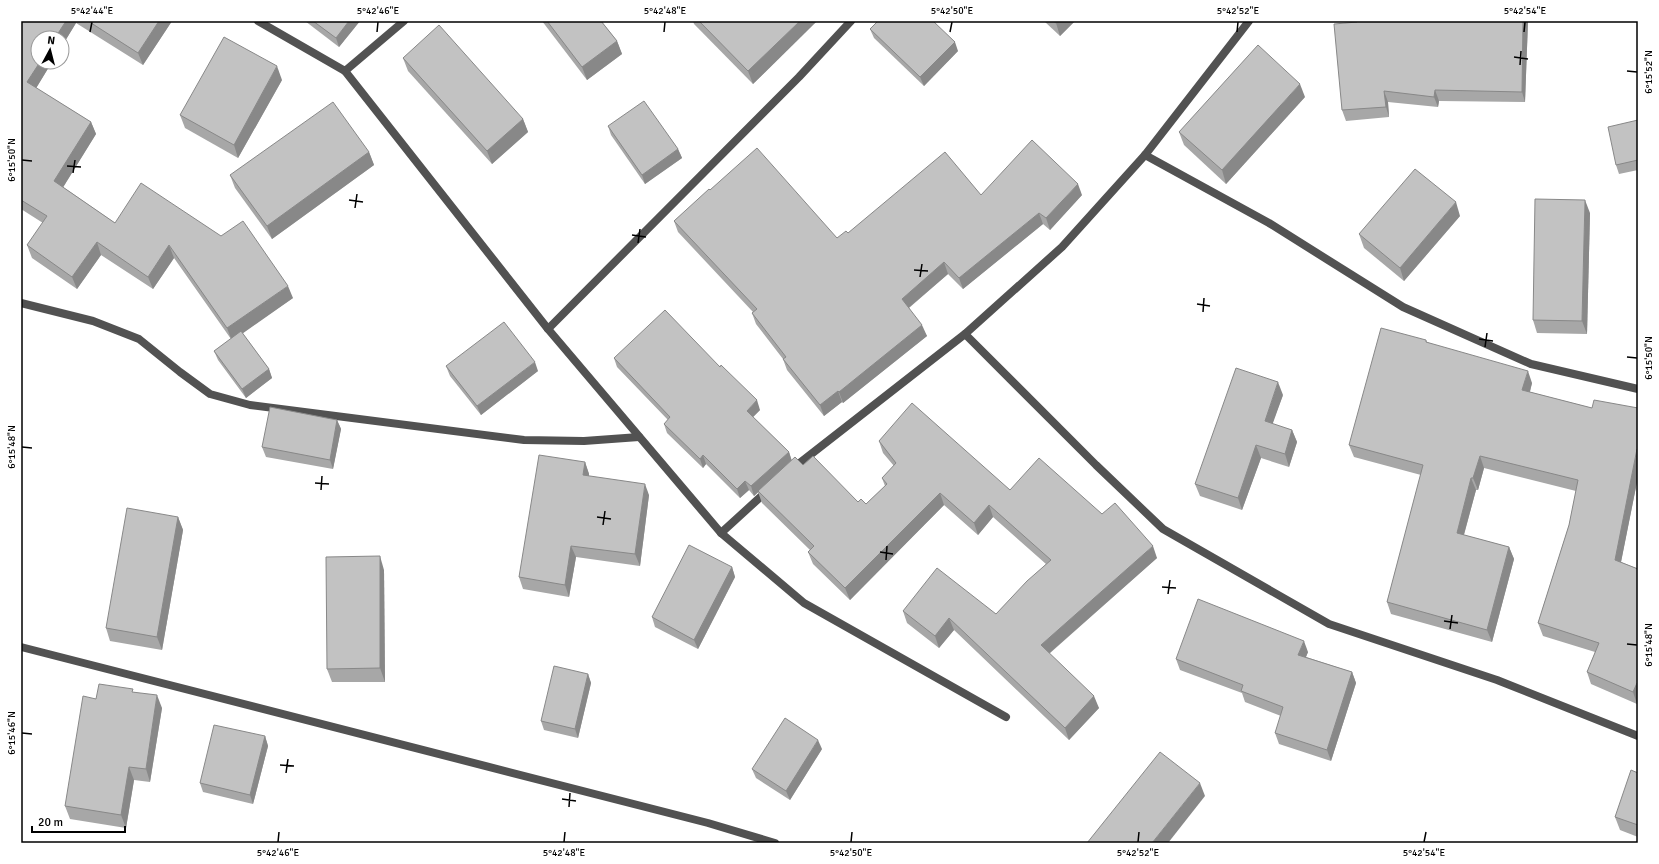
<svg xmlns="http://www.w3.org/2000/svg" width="1659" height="864" font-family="Signika,sans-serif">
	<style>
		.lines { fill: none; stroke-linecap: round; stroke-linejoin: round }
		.street { stroke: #525252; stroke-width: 8 }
		.wall { fill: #a7a7a7 }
		.shaded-wall { fill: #888 }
		.building { fill: #c2c2c2; stroke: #888 }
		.ticks { fill: none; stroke: #000; stroke-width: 1.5 }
		.neatline { fill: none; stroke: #000; stroke-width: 1.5 }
		.ticks-label { font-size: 10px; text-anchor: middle; fill: #000 }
	</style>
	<rect width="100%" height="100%" fill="#fff"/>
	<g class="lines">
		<g class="street">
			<path d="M258,21L345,71L404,21"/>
			<path d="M345,71L548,329L721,533L804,603L1006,717"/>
			<path d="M1145,155L1269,223L1403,307L1531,364L1638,389"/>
			<path d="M21,303L93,321L139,339L180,372L210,394L250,405L524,440L584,441L639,437"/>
			<path d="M548,329L799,77L851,21"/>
			<path d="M965,334L1096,465L1163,529L1329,624L1497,680L1638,736"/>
			<path d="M792,469L965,334L1062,247L1145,155L1249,21"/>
			<path d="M721,533L767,491"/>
			<path d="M21,647L708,823L775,843"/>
		</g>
	</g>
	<g class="wall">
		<path d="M21,21H172L143,65L76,23L62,46V38L52,62L36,88L91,122L96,134L63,187L115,223L293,298L242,333L269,369L272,378L246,398L218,360L214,351L231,339L174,258L153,289L101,255L77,289L32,258L27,245L43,223L21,209Z"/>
		<path d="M305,21H360L339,47Z"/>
		<path d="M542,21H601L617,41L622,54L587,80Z"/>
		<path d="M693,21H817L753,84L694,24Z"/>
		<path d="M1044,21H1075L1060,36Z"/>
		<path d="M1357,21H1528L1525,102L1439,101L1438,107L1388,102L1389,117L1346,121L1342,110Z"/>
		<path d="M870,29L958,51L924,86L874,38Z"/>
		<path d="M403,58L523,119L528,132L492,164L408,71Z"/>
		<path d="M282,80L238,158L185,128L180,115Z"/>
		<path d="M1305,97L1226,184L1184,145L1179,132Z"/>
		<path d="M1638,120V170L1619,174L1616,165Z"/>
		<path d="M608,126L678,149L682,158L645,184L611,135Z"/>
		<path d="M369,152L374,165L272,239L235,188L230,175Z"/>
		<path d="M710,190L837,238L848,233L981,195H1082L1050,230L1043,224L963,289L948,274L909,308L927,336L843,403L842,402L824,416L787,370L783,359L756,324L752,313L753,312L678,232L674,221Z"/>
		<path d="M1590,213L1587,334L1537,333L1533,320Z"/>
		<path d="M1460,216L1404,281L1364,248L1359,234Z"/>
		<path d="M1426,340L1427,342L1532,383L1530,392L1592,408H1638V477L1621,562L1638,569V702L1637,704L1591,684L1587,672L1595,652L1543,636L1538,623L1569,525L1576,491L1484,468L1478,490H1476L1464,535L1509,547L1514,559L1492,642L1391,614L1387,602L1421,475L1354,457L1349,445Z"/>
		<path d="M614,358L760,410L753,417L789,452L792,461L803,465L858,502L866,504L885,486L882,478L894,466L883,453L879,441L1010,490L1102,514L1157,558L1049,654L1099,708L1069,740L954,630L939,648L907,623L903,611L996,614L1046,564L993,517L978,535L944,505L850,600L813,564L808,552L810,550L762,503L758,492L754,496L749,490L740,498L706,464L703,468L667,433L664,424L668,420L617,367Z"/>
		<path d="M446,366L538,371L481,415L450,376Z"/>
		<path d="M1283,395L1272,424L1292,430L1297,442L1289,467L1261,458L1242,510L1200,496L1195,484Z"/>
		<path d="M337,420L341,429L333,469L266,457L262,447Z"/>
		<path d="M585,462L589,474V476L649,495L640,566L576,557L569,597L523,589L519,577Z"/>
		<path d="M178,517L183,530L162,650L110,641L106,628Z"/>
		<path d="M732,567L735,577L698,649L655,627L652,617Z"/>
		<path d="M384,570L385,682H332L327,669Z"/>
		<path d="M1308,652L1306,657L1352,672L1356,683L1331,761L1279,744L1275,733L1281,716L1245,702L1242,693L1180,670L1176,659Z"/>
		<path d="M588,674L591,683L578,738L544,730L541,721Z"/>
		<path d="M134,692L162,708L150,782L134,780L126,828L70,819L65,806Z"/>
		<path d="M265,736L268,746L253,804L203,792L200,783Z"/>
		<path d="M822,749L790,800L756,778L752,769Z"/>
		<path d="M1638,773V837L1620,830L1615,817Z"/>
	</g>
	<g class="shaded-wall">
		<path d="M66,21H76V23L62,46V38H55Z"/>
		<path d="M159,21H172L143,65L138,53Z"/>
		<path d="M349,21H360L339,47L336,38Z"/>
		<path d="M800,21H817L753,84L748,71Z"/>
		<path d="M1058,21H1075L1060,36L1056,23Z"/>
		<path d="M1523,21H1528L1525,102L1522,92Z"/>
		<path d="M617,41L622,54L587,80L582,67Z"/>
		<path d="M955,42L958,51L924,86L920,77Z"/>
		<path d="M40,62H52L32,95L27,82Z"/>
		<path d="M277,66L282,80L238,158L234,145Z"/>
		<path d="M1300,84L1305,97L1226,184L1222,170Z"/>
		<path d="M1435,90L1439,101L1438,107L1434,97Z"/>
		<path d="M1384,91L1388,102L1389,117L1386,107Z"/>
		<path d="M523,119L528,132L492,164L487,151Z"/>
		<path d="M91,122L96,134L59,194L54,181Z"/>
		<path d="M678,149L682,158L645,184L642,175Z"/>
		<path d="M369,152L374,165L272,239L267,226Z"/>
		<path d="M1078,184L1082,195L1050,230L1046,218Z"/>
		<path d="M1585,200L1590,213L1587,334L1582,321Z"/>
		<path d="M1456,202L1460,216L1404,281L1400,268Z"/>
		<path d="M1039,213L1043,224L963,289L959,278Z"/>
		<path d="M97,242L101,255L77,289L72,277Z"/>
		<path d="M169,245L174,258L153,289L148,277Z"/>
		<path d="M944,262L948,274L906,310L902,299Z"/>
		<path d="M288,286L293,298L232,341L227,328Z"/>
		<path d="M922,325L927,336L843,403L839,392Z"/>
		<path d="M535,362L538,371L481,415L477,406Z"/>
		<path d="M269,369L272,378L246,398L242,389Z"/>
		<path d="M1528,371L1532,383L1527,402L1522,390Z"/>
		<path d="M1278,382L1283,395L1269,434L1265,421Z"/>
		<path d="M838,391L842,402L824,416L820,405Z"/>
		<path d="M757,400L760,410L750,420L747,411Z"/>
		<path d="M337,420L341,429L333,469L330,460Z"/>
		<path d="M1292,430L1297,442L1289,467L1285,454Z"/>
		<path d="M1256,445L1261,458L1242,510L1238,498Z"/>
		<path d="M1637,449L1638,453V477L1619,572L1615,560Z"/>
		<path d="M789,452L792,462L754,496L751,486Z"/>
		<path d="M703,455L706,464L703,468L700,459Z"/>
		<path d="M1480,456L1484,468L1478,490L1473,478Z"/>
		<path d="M585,462L589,474L587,487L583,475Z"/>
		<path d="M1471,478L1476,490L1461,545L1457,533Z"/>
		<path d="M745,481L749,490L740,498L737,489Z"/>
		<path d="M645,484L649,495L640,566L635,554Z"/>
		<path d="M940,493L944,505L850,600L845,588Z"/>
		<path d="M989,505L993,517L978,535L974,523Z"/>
		<path d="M178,517L183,530L162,650L157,637Z"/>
		<path d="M571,546L576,557L569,597L565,585Z"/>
		<path d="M1153,546L1157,558L1045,657L1041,645Z"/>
		<path d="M1509,547L1514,559L1492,642L1487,630Z"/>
		<path d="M380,556L384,570L385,682L380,668Z"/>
		<path d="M732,567L735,577L698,649L694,640Z"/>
		<path d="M949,618L954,630L939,648L935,636Z"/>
		<path d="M1304,641L1308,652L1302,666L1298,655Z"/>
		<path d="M1352,672L1356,683L1331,761L1327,750Z"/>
		<path d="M588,674L591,683L578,738L575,729Z"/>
		<path d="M1637,683L1638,687V702L1637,704L1633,692Z"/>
		<path d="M157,695L162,708L150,782L146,769Z"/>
		<path d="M1094,696L1099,708L1069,740L1065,728Z"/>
		<path d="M265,736L268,746L253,804L250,795Z"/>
		<path d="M818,740L822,749L790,800L786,791Z"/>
		<path d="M129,767L134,780L126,828L121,815Z"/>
		<path d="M1200,783L1205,796L1168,843H1152Z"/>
	</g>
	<g class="building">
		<path d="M21,21H66L55,38H38V62H40L27,82L91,122L54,181L115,223L141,183L221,236L243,221L288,286L227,328L169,245L148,277L97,242L72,277L27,245L47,216L21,200Z"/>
		<path d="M88,21H159L138,53Z"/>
		<path d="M313,21H349L336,38Z"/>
		<path d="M547,21H601L617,41L582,67Z"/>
		<path d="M699,21H800L748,71Z"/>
		<path d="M878,21H933L955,42L920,77L870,29Z"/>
		<path d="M1053,21H1058L1056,23Z"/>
		<path d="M1357,21H1523L1522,92L1435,90L1434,97L1384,91L1386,107L1342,110L1334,24L1357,22Z"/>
		<path d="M439,25L523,119L487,151L403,58Z"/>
		<path d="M224,37L277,66L234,145L180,115Z"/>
		<path d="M1258,45L1300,84L1222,170L1179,132Z"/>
		<path d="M644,101L678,149L642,175L608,126Z"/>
		<path d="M333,102L369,152L267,226L230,175Z"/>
		<path d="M1638,120V160L1616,165L1608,127Z"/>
		<path d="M1032,140L1078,184L1046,218L1039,213L959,278L944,262L902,299L922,325L839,392L838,391L820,405L783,359L786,357L752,313L757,309L674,221L709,189L710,190L757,148L837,238L846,231L848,233L945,152L981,195Z"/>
		<path d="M1415,169L1456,202L1400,268L1359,234Z"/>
		<path d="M1535,199L1585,200L1582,321L1533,320Z"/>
		<path d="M665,310L720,367L721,365L757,400L747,411L789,452L751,486L745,481L737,489L703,455L700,459L664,424L670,417L614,358Z"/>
		<path d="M504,322L535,362L477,406L446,366Z"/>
		<path d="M1381,328L1426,340V342L1528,371L1522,390L1592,408L1594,400L1638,408V450L1637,449L1615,560L1638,569V683H1637L1633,692L1587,672L1599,643L1538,623L1569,525L1578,480L1480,456L1473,478H1471L1457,533L1509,547L1487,630L1387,602L1423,465L1349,445Z"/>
		<path d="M241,331L269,369L242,389L214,351Z"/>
		<path d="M1236,368L1278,382L1265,421L1292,430L1285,454L1256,445L1238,498L1195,484Z"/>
		<path d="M912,403L1010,490L1039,458L1102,514L1115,503L1153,546L1041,645L1094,696L1065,728L949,618L935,636L903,611L937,568L996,614L1027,581L1051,560L989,505L974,523L940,493L845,588L808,552L814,546L758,491L795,457L803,465L813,456L858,502L861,499L866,504L887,484L882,478L896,463L879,441Z"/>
		<path d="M270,407L337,420L330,460L262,447Z"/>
		<path d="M539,455L585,462L583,475L645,484L635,554L571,546L565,585L519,577Z"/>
		<path d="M127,508L178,517L157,637L106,628Z"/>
		<path d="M689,545L732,567L694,640L652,617Z"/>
		<path d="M380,556V668L327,669L326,557Z"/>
		<path d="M1198,599L1304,641L1298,655L1352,672L1327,750L1275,733L1283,707L1241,691L1243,685L1176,659Z"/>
		<path d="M554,666L588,674L575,729L541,721Z"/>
		<path d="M99,684L133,689L132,692L157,695L146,769L129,767L121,815L65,806L83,696L96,699Z"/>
		<path d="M785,718L818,740L786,791L752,769Z"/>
		<path d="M214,725L265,736L250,795L200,783Z"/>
		<path d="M1160,752L1200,783L1152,843H1087Z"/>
		<path d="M1631,770L1638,773V825L1615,817Z"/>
	</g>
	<path class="ticks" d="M90,32L92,22M377,32L378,22M664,32L665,22M950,32L952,22M1237,32L1238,22M1524,32L1525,22M1514,57L1528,59M1520,65L1521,51M1627,71L1637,72M22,160L32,161M67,166L81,167M73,173L75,160M349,200L363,202M355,208L357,194M632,235L646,237M638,243L640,229M914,270L928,271M920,277L922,264M1197,304L1210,306M1203,312L1204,298M1479,339L1493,341M1485,347L1487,333M1627,357L1637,358M22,447L32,448M315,483L329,484M321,490L322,476M597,517L611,519M603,525L605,511M880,552L893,554M886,560L887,546M1162,587L1176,588M1168,594L1170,580M1444,621L1458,623M1450,629L1452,615M1627,644L1637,645M22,733L32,734M280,765L294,766M286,773L288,759M562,799L576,801M569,807L570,793M278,842L279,832M564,842L565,832M851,842L852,832M1138,842L1139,832M1424,842L1426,832"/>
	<rect width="1659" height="864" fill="none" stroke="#ffffff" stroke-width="44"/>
	<g transform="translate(50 50) rotate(7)"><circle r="19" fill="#ffffff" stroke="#999999"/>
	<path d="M0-3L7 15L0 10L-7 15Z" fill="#000000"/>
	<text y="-6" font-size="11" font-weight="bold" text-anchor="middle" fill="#000000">N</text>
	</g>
	<path d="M32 826v6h93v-6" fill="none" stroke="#000000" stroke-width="2"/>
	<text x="38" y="826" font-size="12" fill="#000000" stroke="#ffffff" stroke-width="3" paint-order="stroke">20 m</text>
	<rect x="22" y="22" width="1615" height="820" class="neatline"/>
	<g class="ticks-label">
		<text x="92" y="14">5°42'44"E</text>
		<text x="378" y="14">5°42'46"E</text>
		<text x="665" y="14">5°42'48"E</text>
		<text x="952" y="14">5°42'50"E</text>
		<text x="1238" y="14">5°42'52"E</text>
		<text x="1525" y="14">5°42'54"E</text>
		<text transform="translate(1648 72) rotate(-90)" y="4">6°15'52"N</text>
		<text transform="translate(11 160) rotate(-90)" y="4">6°15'50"N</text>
		<text transform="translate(1648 358) rotate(-90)" y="4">6°15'50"N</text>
		<text transform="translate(11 447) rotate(-90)" y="4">6°15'48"N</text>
		<text transform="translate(1648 645) rotate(-90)" y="4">6°15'48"N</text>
		<text transform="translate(11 733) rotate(-90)" y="4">6°15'46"N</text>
		<text x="278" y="856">5°42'46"E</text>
		<text x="564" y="856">5°42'48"E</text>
		<text x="851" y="856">5°42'50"E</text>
		<text x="1138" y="856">5°42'52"E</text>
		<text x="1424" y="856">5°42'54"E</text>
	</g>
</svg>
